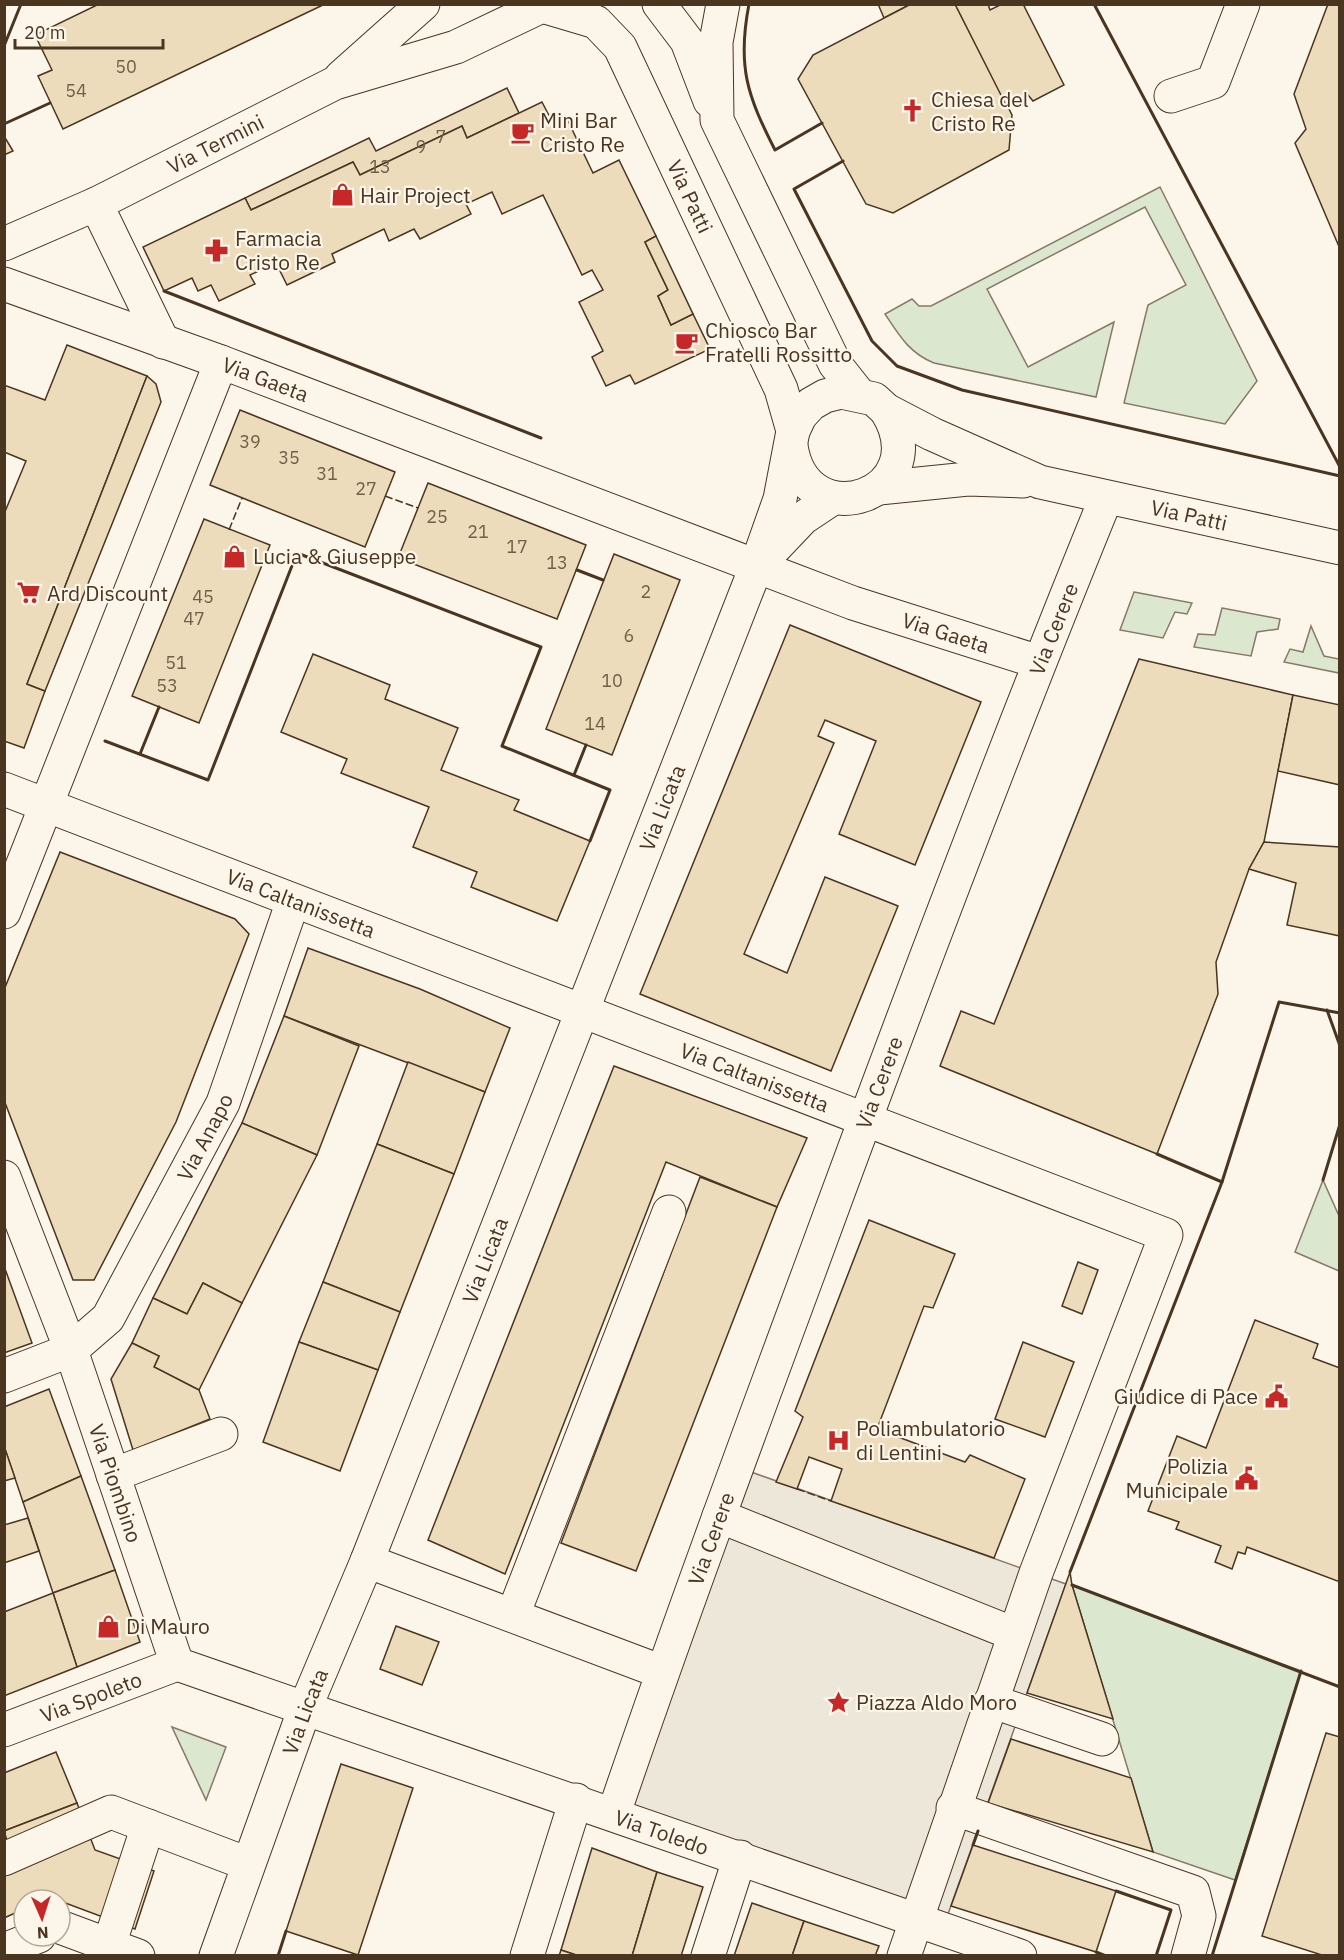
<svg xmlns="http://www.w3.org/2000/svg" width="1344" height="1960" font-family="'IBM Plex Sans',sans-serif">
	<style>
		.green { fill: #dce7d0; stroke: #887966; stroke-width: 1.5 }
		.parking { fill: #ede7d9; stroke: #887966; stroke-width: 1.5 }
		.building { fill: #ecdcbc; stroke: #4a3520; stroke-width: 1.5 }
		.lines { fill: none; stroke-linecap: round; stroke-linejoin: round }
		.minor-casing { stroke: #4a3520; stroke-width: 35 }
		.minor { stroke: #fbf6e9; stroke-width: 33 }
		.fence { stroke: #4a3520; stroke-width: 1.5; stroke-dasharray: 8 3; stroke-linecap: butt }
		.wall { stroke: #4a3520; stroke-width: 3 }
		.labels { text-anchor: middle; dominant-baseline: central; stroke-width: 4.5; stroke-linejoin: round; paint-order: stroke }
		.number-label { font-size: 18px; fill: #725f47 }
		.poi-label { font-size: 21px; fill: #4a3520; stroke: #fbf6e9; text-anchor: start }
		.street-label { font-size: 21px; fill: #4a3520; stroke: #fbf6e9 }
	</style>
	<rect width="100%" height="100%" fill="#fbf6e9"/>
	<g class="green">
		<path d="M1160,187L1257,381L1225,424L1124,403L1148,305L1186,285L1145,207L987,289L1028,367L1114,322L1096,397L934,363C909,353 899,335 885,314L912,299L919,306H931Z"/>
		<path d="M1134,592L1192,603L1187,614L1175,612L1163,638L1120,630Z"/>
		<path d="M1222,608L1280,619L1278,629L1257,632L1251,656L1194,647L1198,634L1215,635Z"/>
		<path d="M1311,626L1324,656L1339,659V673L1284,662L1290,649L1303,652Z"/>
		<path d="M1323,1180L1339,1216V1271L1295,1252Z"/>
		<path d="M1072,1585L1301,1671L1235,1880L1153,1852Z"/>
		<path d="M172,1727L226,1747L206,1800Z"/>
	</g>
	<path class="parking" d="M737,1467L1066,1584L943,1928L614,1813Z"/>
	<g class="building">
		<path d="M99,4H325L63,129L38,76L52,70L35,35Z"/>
		<path d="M878,4H911L884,18Z"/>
		<path d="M911,4H955L1012,115L1009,150L893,213L866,204L798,79L813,55Z"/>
		<path d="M955,4H988L990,10L1002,4H1023L1064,85L1033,101L1028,95L1007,107Z"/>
		<path d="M1328,4H1340V249L1295,143L1306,129L1294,94Z"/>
		<path d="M507,88L519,113L467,138L462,126L360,175L353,162L251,210L245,198L369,138L376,151Z"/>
		<path d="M542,102L555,127L568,121L593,173L619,160L656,236L645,242L668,290L658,296L671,325L693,314L710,349L635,384L630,375L606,386L592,357L603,351L579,302L603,290L592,270L582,275L543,195L502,214L492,192L466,204L471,214L420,239L414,229L389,241L384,229L332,254L335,262L287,285L276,263L250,275L255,284L219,301L211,285L198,291L192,278L164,291L143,247L245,198L251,210L353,162L360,175L462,126L467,138Z"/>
		<path d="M4,136L13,151L4,155Z"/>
		<path d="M656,236L693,314L671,325L658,296L668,290L645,242Z"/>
		<path d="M67,345L147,376L27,684L45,691L24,748L4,741V514L26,461L4,452V385L45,400Z"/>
		<path d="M147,376L156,384L161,402L45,691L27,684Z"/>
		<path d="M240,410L395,472L365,547L210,485Z"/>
		<path d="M428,483L586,545L557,619L398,558Z"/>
		<path d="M204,519L270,545L199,723L132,696Z"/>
		<path d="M614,554L680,580L612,755L546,729Z"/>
		<path d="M790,625L981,702L915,865L839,834L876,741L825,720L818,736L834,743L744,954L787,973L825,877L898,906L831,1071L640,994Z"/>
		<path d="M313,654L390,685L385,699L458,728L441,770L519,800L514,810L590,841L557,921L471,887L477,872L413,847L429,807L341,773L347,759L281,732Z"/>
		<path d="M1139,659L1293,695L1264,842L1249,869L1216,962L1218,994L1157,1154L940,1066L961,1011L994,1024Z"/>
		<path d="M1293,695L1340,705V785L1278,771Z"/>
		<path d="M1264,842L1340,847V936L1287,925L1296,883L1249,869Z"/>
		<path d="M60,852L235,919L249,934L176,1122L94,1280H73L4,1100V990Z"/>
		<path d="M308,948L420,989L510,1028L485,1092L284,1016Z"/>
		<path d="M284,1016L359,1046L317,1155L242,1123Z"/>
		<path d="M408,1062L485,1092L454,1174L377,1144Z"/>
		<path d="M614,1066L807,1138L777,1207L666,1162L505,1574L428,1540Z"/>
		<path d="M242,1123L317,1155L242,1303L203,1283L187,1314L153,1298Z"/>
		<path d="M377,1144L454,1174L400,1312L323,1282Z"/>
		<path d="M700,1177L777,1207L636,1571L561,1543Z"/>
		<path d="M869,1220L955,1254L933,1308L924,1306L877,1429L965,1462L970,1455L1025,1479L994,1558L831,1501L842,1469L809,1457L797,1489L776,1482L803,1417L795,1411Z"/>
		<path d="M1078,1262L1098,1270L1082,1314L1062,1306Z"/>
		<path d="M4,1266L32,1343L4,1353Z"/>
		<path d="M323,1282L400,1312L378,1370L299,1342Z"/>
		<path d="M203,1283L242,1303L199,1390L154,1367L159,1356L132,1343L153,1298L187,1314Z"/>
		<path d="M1255,1320L1318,1344L1313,1358L1340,1368V1582L1247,1547L1245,1554L1238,1552L1232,1569L1215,1562L1221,1546L1176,1529L1179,1522L1148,1511L1177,1436L1206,1448Z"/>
		<path d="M299,1342L378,1370L340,1471L263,1442Z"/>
		<path d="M1023,1342L1074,1362L1045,1437L995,1419Z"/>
		<path d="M132,1343L159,1356L154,1367L199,1390L210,1419L133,1450L111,1379Z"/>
		<path d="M49,1389L81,1476L23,1502L4,1446V1407Z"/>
		<path d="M4,1446L15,1478L4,1481Z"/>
		<path d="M81,1476L115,1570L53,1593L23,1502Z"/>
		<path d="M28,1518L39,1551L4,1563V1525Z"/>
		<path d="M115,1570L140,1642L77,1667L53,1593Z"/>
		<path d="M1070,1572L1072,1585L1113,1719L1027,1693Z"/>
		<path d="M53,1593L77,1667L4,1696V1612Z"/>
		<path d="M396,1626L439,1642L422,1685L380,1669Z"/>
		<path d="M1326,1733L1340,1737V1956H1325L1262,1936Z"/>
		<path d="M1011,1739L1131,1778L1153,1852L988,1803Z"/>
		<path d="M56,1752L77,1803L4,1831V1773Z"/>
		<path d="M341,1764L413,1788L358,1955L286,1931Z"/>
		<path d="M77,1803L95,1850L154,1871L135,1929L52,1898L24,1900V1909L4,1918V1852L10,1850L4,1831Z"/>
		<path d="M973,1845L1116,1891L1096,1952L951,1906Z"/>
		<path d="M592,1848L657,1872L632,1956H579L561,1950Z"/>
		<path d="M657,1872L703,1887L681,1956H632Z"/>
		<path d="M752,1903L804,1921L792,1956H734Z"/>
		<path d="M804,1921L879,1946L875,1956H792Z"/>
		<path d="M561,1950L579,1956H559Z"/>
	</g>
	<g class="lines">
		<defs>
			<g id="minor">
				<path d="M659,4L687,41L710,101"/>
				<path d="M723,4L716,42L717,120L835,364L858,393"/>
				<path id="s1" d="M542,6L596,22L620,47L781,389L793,431"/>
				<path d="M341,77L423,4"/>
				<path d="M1171,96L1213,82L1243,4"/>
				<path d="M96,204L163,342"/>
				<path id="s2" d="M4,244L96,204L335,83L456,47L546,4"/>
				<path d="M4,284L221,362"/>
				<path d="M791,446C805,540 939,495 886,410"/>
				<path d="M879,488L968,479L1023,481"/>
				<path d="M764,559L803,518L833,498"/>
				<path id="s3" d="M4,789L1166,1235L1036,1573L904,1956"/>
				<path id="s4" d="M4,912L221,362L853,603L1039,662"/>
				<path id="s5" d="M4,1177L71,1350L177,1664L1020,1956"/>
				<path id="s6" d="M4,1376L71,1350L108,1318L223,1103L293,901"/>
				<path d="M113,1475L221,1434"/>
				<path d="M719,1516L1014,1634"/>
				<path d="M367,1561L662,1672"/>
				<path d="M513,1615L669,1212"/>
				<path d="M991,1701L1102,1739"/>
				<path id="s7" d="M4,1730L177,1664"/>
				<path d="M953,1808L1193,1892L1199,1916L1188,1956"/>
				<path id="s8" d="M614,1813C676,1631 743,1450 810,1269C905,1010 1002,753 1106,498"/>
				<path d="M4,1859L111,1812L248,1864"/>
				<path d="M60,1927L138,1956"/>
				<path d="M109,1945L148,1826"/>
				<path d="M4,1950L39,1936"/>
				<path id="s9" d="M216,1956L305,1708L367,1561L756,567L780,499L793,431L800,416L811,404L825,396L841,392L874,399L886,410L932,434L1040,482L1340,548"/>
				<path d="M527,1956L576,1800"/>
				<path d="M708,1956L740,1857"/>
			</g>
		</defs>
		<use href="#minor" class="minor-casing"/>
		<use href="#minor" class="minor"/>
		<g class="fence">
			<path d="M385,496L418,508"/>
			<path d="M229,530L242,498"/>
			<path d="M797,1489L831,1501"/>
		</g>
		<g class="wall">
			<path d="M749,4C737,66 747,95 775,150L822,123"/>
			<path d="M1094,4L1340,467"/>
			<path d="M4,46L21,4"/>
			<path d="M4,124L50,103"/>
			<path d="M843,161L794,189L872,341L897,366L962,390L1340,476"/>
			<path d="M164,291L541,438"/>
			<path d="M577,570L603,580"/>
			<path d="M105,741L208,780L297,553L541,647L502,746L610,790L590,841"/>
			<path d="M140,754L159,707"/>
			<path d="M574,775L586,745"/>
			<path d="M1327,1010L1340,1046"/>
			<path d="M1323,1180L1340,1124"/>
			<path d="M1222,1182L1279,1002L1340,1013"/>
			<path d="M1070,1572L1222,1182L1157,1154"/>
			<path d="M1072,1585L1340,1687"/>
			<path d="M973,1845L978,1831"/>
			<path d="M1116,1891L1171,1910L1156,1956"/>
			<path d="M1096,1952L1106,1956"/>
			<path d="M278,1956L286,1931"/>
			<path d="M1212,1956L1301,1671"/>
		</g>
	</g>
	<defs>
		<symbol id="church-bare" viewBox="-9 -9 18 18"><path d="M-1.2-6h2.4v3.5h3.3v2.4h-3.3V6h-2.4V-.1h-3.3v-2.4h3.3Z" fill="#c62828" stroke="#fbf6e9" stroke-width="2.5" paint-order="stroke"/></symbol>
		<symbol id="cafe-bare" viewBox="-9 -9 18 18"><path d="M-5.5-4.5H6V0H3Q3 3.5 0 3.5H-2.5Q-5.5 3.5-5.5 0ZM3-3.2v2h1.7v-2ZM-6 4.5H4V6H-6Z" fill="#c62828" stroke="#fbf6e9" stroke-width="2.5" paint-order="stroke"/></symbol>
		<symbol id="shop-bare" viewBox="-9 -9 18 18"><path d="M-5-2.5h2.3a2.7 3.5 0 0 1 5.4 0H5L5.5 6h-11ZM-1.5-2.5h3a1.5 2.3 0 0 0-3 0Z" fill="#c62828" stroke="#fbf6e9" stroke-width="2.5" paint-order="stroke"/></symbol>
		<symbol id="pharmacy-bare" viewBox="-9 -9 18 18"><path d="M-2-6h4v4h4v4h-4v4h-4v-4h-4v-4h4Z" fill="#c62828" stroke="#fbf6e9" stroke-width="2.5" paint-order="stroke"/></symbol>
		<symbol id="supermarket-bare" viewBox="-9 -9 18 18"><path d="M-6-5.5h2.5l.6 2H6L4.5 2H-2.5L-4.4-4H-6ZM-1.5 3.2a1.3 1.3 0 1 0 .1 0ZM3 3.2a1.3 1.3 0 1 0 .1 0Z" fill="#c62828" stroke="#fbf6e9" stroke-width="2.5" paint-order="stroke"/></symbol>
		<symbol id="civic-bare" viewBox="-9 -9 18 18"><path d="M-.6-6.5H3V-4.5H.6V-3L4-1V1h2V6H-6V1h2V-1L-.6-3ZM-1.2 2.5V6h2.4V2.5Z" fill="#c62828" stroke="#fbf6e9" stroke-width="2.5" paint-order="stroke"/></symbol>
		<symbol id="hospital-bare" viewBox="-9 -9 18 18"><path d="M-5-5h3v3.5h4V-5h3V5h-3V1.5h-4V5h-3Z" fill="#c62828" stroke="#fbf6e9" stroke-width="2.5" paint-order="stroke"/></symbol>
		<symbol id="sight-bare" viewBox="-9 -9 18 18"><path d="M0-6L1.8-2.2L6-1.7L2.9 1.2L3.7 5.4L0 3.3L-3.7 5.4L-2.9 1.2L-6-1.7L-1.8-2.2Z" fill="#c62828" stroke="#fbf6e9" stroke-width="2.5" paint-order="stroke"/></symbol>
	</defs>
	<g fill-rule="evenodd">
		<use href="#church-bare" x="896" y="94" width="33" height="33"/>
		<use href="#cafe-bare" x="506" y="116" width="33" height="33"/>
		<use href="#shop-bare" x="326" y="178" width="33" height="33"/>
		<use href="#pharmacy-bare" x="200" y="234" width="33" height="33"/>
		<use href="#cafe-bare" x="670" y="326" width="33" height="33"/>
		<use href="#shop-bare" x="218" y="540" width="33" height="33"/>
		<use href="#supermarket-bare" x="12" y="576" width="33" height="33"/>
		<use href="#civic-bare" x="1260" y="1380" width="33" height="33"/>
		<use href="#hospital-bare" x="822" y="1424" width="33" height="33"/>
		<use href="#civic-bare" x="1230" y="1462" width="33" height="33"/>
		<use href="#shop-bare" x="92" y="1610" width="33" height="33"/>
		<use href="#sight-bare" x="822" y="1686" width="33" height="33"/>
	</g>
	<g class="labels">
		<g class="number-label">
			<text x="126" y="66">50</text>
			<text x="76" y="90">54</text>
			<text x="441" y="136">7</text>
			<text x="421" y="146">9</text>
			<text x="380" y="166">13</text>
			<text x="250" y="441">39</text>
			<text x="289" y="457">35</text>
			<text x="327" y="473">31</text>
			<text x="366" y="488">27</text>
			<text x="437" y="516">25</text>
			<text x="478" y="531">21</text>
			<text x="517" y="546">17</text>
			<text x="557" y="562">13</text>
			<text x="646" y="591">2</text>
			<text x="203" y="596">45</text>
			<text x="194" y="618">47</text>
			<text x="629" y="635">6</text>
			<text x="176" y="662">51</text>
			<text x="612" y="680">10</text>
			<text x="167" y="685">53</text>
			<text x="595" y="723">14</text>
		</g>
		<g class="poi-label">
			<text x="931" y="99">Chiesa del<tspan x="931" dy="24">Cristo Re</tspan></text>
			<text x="540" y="120">Mini Bar<tspan x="540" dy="24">Cristo Re</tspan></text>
			<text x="360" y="195">Hair Project</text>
			<text x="235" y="238">Farmacia<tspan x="235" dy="24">Cristo Re</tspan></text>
			<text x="705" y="330">Chiosco Bar<tspan x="705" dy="24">Fratelli Rossitto</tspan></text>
			<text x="253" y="556">Lucia &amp; Giuseppe</text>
			<text x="47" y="593">Ard Discount</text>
			<text x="1258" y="1396" text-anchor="end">Giudice di Pace</text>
			<text x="856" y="1428">Poliambulatorio<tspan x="856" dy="24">di Lentini</tspan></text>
			<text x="1228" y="1466" text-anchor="end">Polizia<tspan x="1228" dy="24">Municipale</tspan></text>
			<text x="126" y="1626">Di Mauro</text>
			<text x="856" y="1702">Piazza Aldo Moro</text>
		</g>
		<g class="street-label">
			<text stroke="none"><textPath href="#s2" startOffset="234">Via Termini</textPath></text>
			<text stroke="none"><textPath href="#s1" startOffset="256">Via Patti</textPath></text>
			<text stroke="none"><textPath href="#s4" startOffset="639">Via Gaeta</textPath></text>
			<text stroke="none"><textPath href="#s9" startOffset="2070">Via Patti</textPath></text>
			<text stroke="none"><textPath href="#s8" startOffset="1263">Via Cerere</textPath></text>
			<text stroke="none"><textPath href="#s4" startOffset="1365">Via Gaeta</textPath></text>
			<text stroke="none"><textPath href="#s9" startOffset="1232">Via Licata</textPath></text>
			<text stroke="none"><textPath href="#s3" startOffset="318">Via Caltanissetta</textPath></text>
			<text stroke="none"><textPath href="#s3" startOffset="804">Via Caltanissetta</textPath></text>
			<text stroke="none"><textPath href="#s8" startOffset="777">Via Cerere</textPath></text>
			<text stroke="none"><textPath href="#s6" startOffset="326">Via Anapo</textPath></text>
			<text stroke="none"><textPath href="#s9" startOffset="746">Via Licata</textPath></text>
			<text stroke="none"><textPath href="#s5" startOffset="326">Via Piombino</textPath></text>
			<text stroke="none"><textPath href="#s8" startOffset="291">Via Cerere</textPath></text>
			<text stroke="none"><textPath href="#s7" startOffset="93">Via Spoleto</textPath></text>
			<text stroke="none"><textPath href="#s9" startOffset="260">Via Licata</textPath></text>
			<text stroke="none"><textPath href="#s5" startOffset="1030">Via Toledo</textPath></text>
		</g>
	</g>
	<rect width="1344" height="1960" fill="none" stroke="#4a3520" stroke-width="12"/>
	<g transform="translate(42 1918) rotate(177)"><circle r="28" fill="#fbf6e9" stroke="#b4a999" stroke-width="1.5"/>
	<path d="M0-4.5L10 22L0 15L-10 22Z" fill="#c62828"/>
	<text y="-9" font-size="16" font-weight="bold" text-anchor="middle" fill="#4a3520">N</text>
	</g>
	<path d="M15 39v9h148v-9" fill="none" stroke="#4a3520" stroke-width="3"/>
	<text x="24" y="39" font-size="18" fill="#4a3520" stroke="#fbf6e9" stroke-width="4.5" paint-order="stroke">20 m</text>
</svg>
